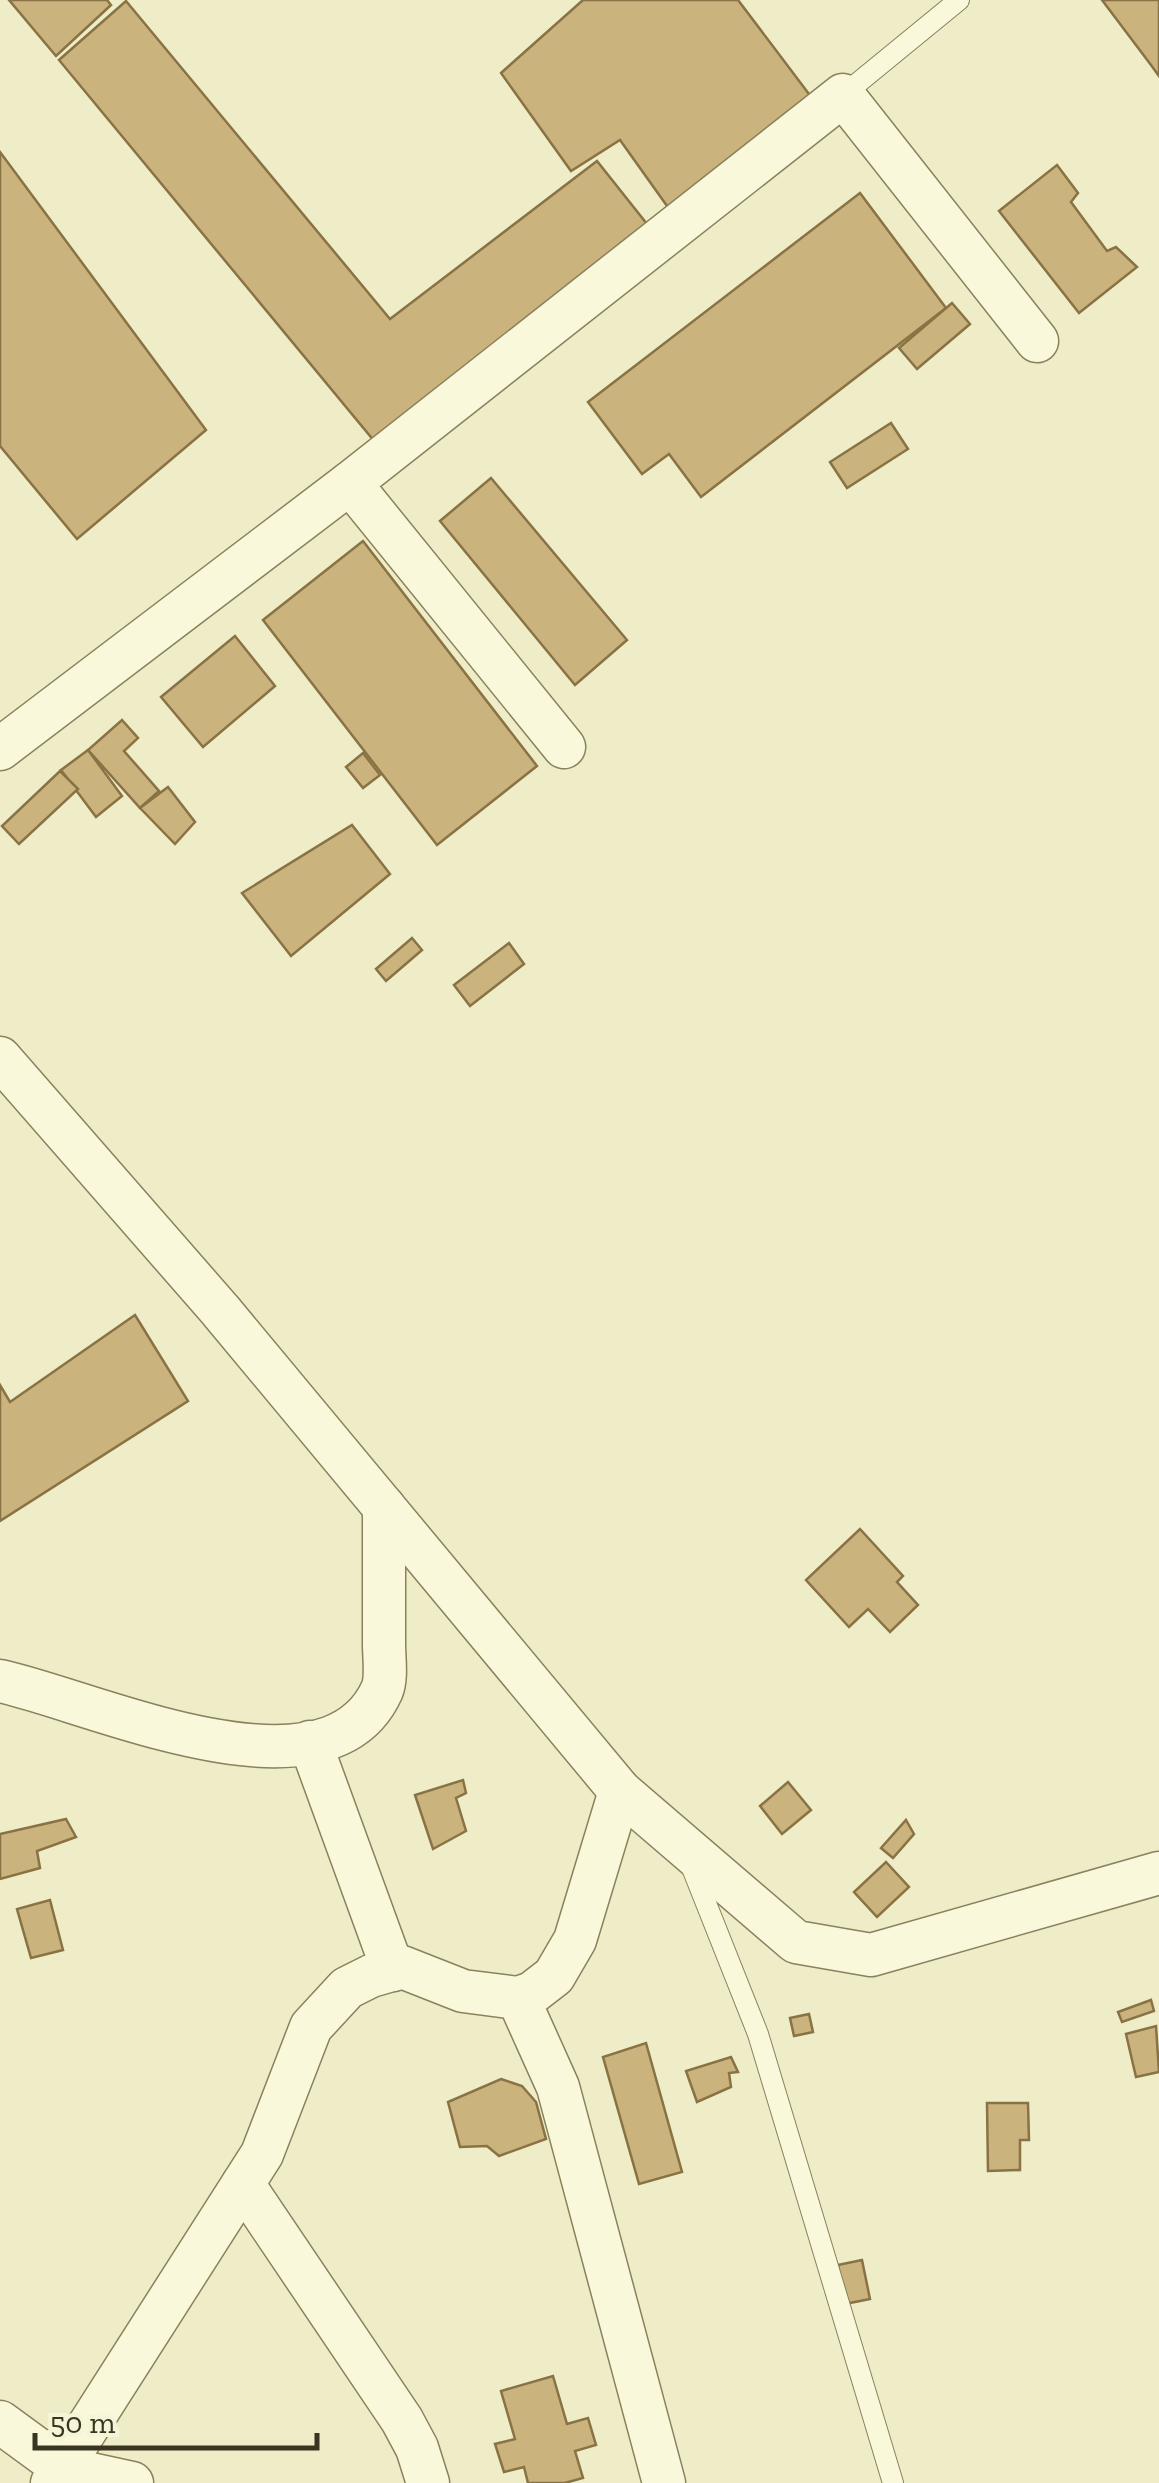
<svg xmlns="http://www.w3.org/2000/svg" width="1159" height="2483" font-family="'Zilla Slab',serif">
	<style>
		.building { fill: #cbb37e; stroke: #897243; stroke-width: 2.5 }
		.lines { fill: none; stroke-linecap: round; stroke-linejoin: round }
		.lane-casing { stroke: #8a815d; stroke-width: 22 }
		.street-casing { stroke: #8a815d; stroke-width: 45 }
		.lane { stroke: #f9f8db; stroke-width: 20 }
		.street { stroke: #f9f8db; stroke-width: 42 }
	</style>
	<rect width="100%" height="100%" fill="#eeedc7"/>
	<g class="building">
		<path d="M9,0H107L111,5L56,56Z"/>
		<path d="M583,0H738L812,98L672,213L620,140L571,171L501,73Z"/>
		<path d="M1102,0H1159V76L1151,65Z"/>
		<path d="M126,1L390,319L597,161L651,229L375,442L59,60Z"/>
		<path d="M0,152L206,430L77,539L0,446Z"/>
		<path d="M1057,165L1078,193L1071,202L1107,251L1116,247L1137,267L1079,313L999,211Z"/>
		<path d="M860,193L946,308L701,497L669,454L642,474L588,402Z"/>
		<path d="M952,303L970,324L917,369L899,348Z"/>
		<path d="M891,423L908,449L847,488L830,462Z"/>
		<path d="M491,478L627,640L575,685L440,521Z"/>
		<path d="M363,541L537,766L437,845L263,620Z"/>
		<path d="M235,636L275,686L203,747L161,697Z"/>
		<path d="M122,720L138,738L124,751L159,791L140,808L88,750Z"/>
		<path d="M88,750L122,796L96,817L61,770Z"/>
		<path d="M363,753L380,775L363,788L346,767Z"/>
		<path d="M60,771L78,789L19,844L2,826Z"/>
		<path d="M168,787L195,822L175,844L140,808Z"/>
		<path d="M352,825L390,874L291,956L242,893Z"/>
		<path d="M412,938L422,950L386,981L376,969Z"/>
		<path d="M509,943L524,964L470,1006L454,985Z"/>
		<path d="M135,1315L188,1401L0,1521V1385L10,1402Z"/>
		<path d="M860,1529L903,1576L897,1582L918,1605L890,1632L868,1609L849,1627L806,1580Z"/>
		<path d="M463,1780L466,1793L456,1798L466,1831L433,1849L415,1795Z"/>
		<path d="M788,1782L811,1810L782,1834L760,1806Z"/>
		<path d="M66,1819L76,1837L37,1851L40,1868L0,1879V1834Z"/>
		<path d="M906,1820L914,1834L893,1858L881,1848Z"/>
		<path d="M886,1862L909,1887L877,1917L854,1892Z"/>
		<path d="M50,1900L63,1950L31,1958L17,1909Z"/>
		<path d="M1151,2000L1154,2011L1122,2022L1118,2012Z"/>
		<path d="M809,2014L813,2032L794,2036L790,2018Z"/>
		<path d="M1156,2026L1159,2072L1136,2077L1126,2034Z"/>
		<path d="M646,2043L682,2172L639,2184L603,2057Z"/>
		<path d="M731,2057L738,2072L729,2073L731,2087L697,2102L686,2071Z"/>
		<path d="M501,2079L522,2086L536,2102L546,2139L499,2156L487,2146L460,2147L448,2102Z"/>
		<path d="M987,2103H1028L1029,2140H1020V2170L988,2171Z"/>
		<path d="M862,2260L870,2299L845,2304L838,2265Z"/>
		<path d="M553,2376L567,2424L588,2418L596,2445L575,2451L583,2478L565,2483H528L524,2467L504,2472L495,2444L515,2439L501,2391Z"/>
	</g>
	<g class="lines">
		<defs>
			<g id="lane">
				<path d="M843,95L959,0"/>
				<path d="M690,1863L758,2034L893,2483"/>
			</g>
			<g id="street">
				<path d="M350,483L564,747"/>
				<path d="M0,749L350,483L843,95L1037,341"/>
				<path d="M0,1058L220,1310L620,1791L796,1942L871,1955L1159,1873"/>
				<path d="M0,1681C90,1700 327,1812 382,1690C387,1678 384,1658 384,1644C384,1599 384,1553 384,1507"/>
				<path d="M310,1742L393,1970"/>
				<path d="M518,1998L558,2087L664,2483"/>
				<path d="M243,2184L402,2420L417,2448L428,2483"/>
				<path d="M0,2422L63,2468L132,2483"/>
				<path d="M52,2483L262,2154L311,2027L347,1988L371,1976L402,1967L463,1991L518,1998L532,1993L554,1976L575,1940L620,1791"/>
			</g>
		</defs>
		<use href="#lane" class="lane-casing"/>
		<use href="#street" class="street-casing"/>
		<use href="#lane" class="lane"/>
		<use href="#street" class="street"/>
	</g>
	<path d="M35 2433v15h282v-15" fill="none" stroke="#3a3420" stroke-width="5"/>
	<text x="50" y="2433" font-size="30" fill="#3a3420" stroke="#f5f5d7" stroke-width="8" paint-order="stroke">50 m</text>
</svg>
